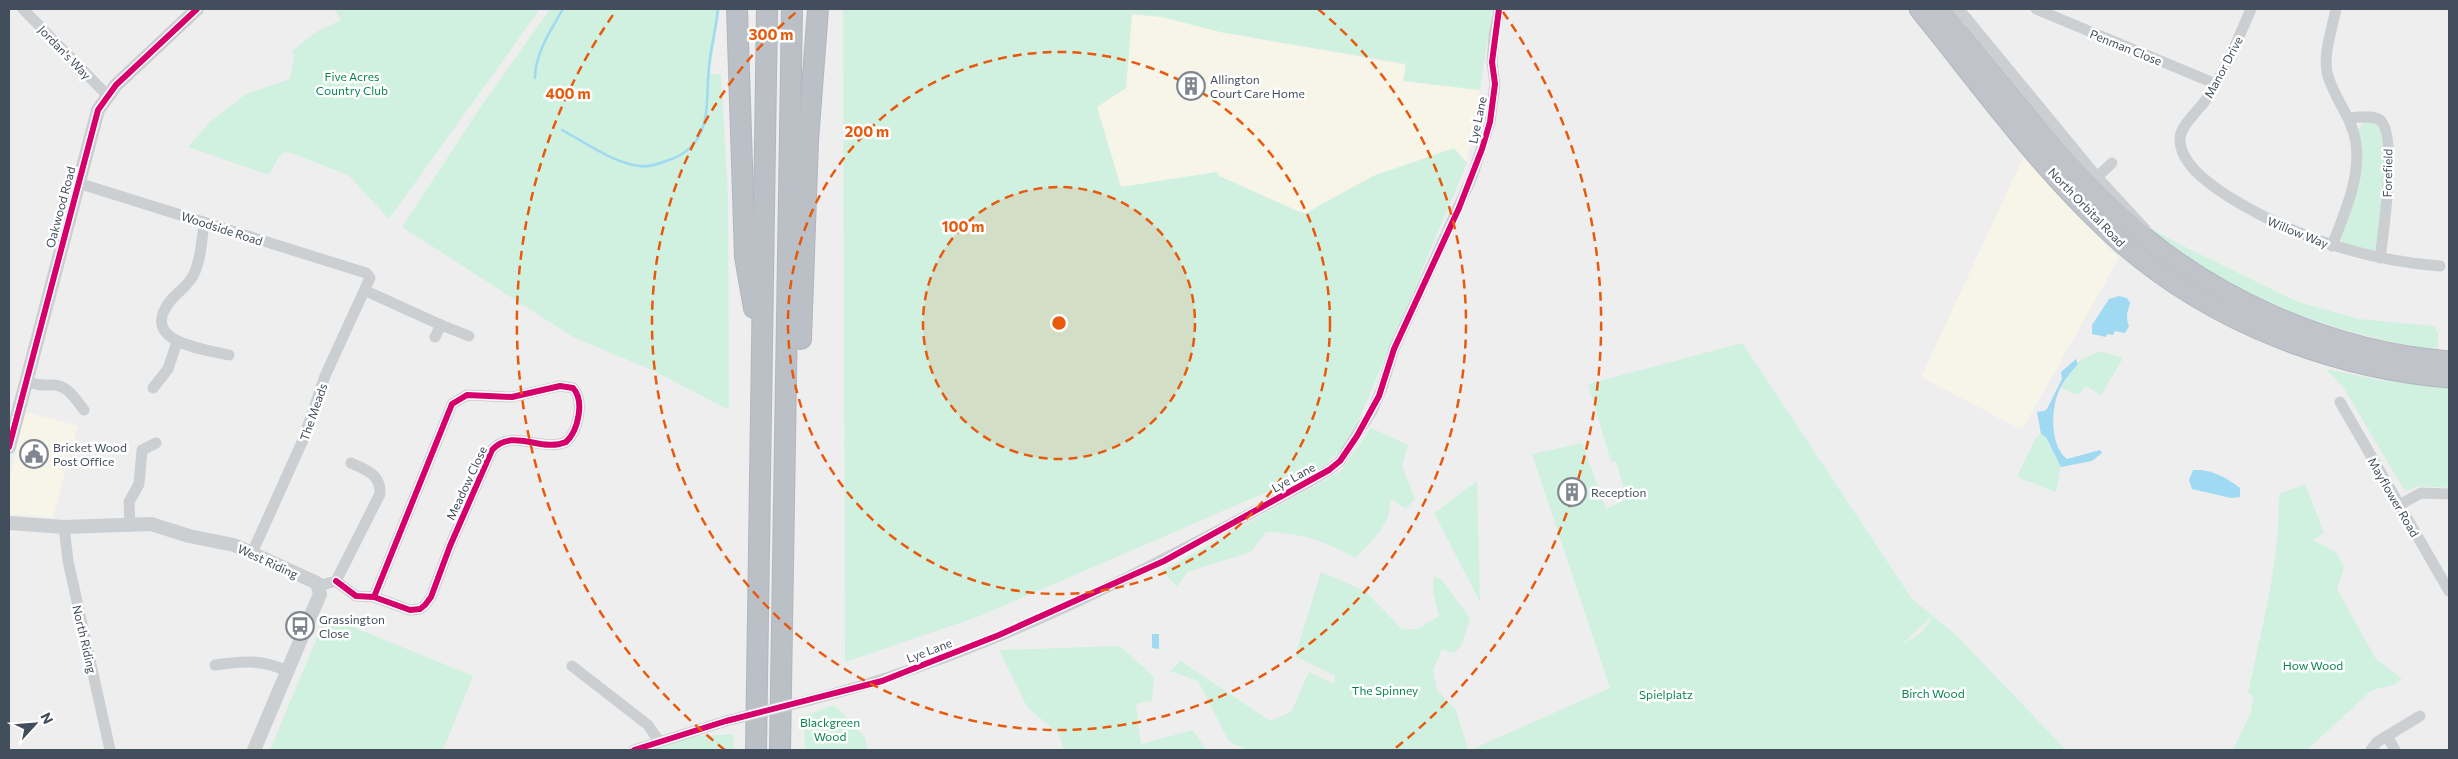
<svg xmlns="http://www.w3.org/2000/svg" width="2458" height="759" font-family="Commissioner,sans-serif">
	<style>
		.commercial { fill: #f7f4e8 }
		.green { fill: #d0f1e0; fill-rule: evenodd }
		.water { fill: #a0d9f2 }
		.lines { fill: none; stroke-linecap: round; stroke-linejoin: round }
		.stream { stroke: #a0d9f2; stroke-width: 2.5 }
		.trunk-casing { stroke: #b2b6bf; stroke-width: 21 }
		.motorway-casing { stroke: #b2b6bf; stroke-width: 22 }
		.minor { stroke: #cccfd2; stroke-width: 11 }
		.tertiary { stroke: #cccfd2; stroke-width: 14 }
		.trunk { stroke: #c0c4ca; stroke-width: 19 }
		.motorway { stroke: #bbbfc6; stroke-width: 20 }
		.minor-bridge { stroke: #cccfd2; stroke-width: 11 }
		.cycleway-casing { stroke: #fff; stroke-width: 9 }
		.cycleway { stroke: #d6006c; stroke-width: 6 }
		.ring { fill: none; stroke: #e8590c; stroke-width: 2.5; stroke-dasharray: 9 6 }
		.labels { text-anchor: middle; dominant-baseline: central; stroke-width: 5; stroke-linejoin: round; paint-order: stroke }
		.street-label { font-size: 12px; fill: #434e5c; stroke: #fff }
		.park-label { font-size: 12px; fill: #0d8455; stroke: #fff }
		.poi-label { font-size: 12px; fill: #434e5c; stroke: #fff; text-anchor: start }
		.centre { fill: #e8590c; stroke: #fff; stroke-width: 2.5 }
		.ring-label { font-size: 15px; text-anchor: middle; font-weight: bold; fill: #e8590c; stroke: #fff; stroke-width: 5; stroke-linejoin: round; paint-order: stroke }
	</style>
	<rect width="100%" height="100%" fill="#efeeee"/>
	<g class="commercial">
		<path d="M1132,14L1162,17L1220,32L1406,65L1403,81L1480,90L1467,163L1454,148L1306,213H1302L1219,176L1216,172L1121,187L1097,107L1126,87Z"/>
		<path d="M2023,158L2119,258L2022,430L1921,377Z"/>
		<path d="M25,412L78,426L53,517L9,514V482Z"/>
	</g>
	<g class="green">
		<path d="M335,9H540L389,219L348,175L286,151L278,158L269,175L188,147L210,122L246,94L290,79L294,57L292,51L318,31L341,20Z"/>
		<path d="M550,9H720L710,74H721L728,194L729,410L654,371L573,337L402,227L482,105Z"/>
		<path d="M843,9H1492L1480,90L1403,81L1406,64L1220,32L1162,17L1132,14L1126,88L1097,107L1121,187L1217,172L1219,176L1302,213H1306L1373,176L1454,148L1467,163L1351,439L1322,468L980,616L845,662Z"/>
		<path d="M2370,121L2380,126L2385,164L2377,248L2372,251L2343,244L2340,237L2358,130L2364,122Z"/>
		<path d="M2143,224L2179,244L2298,302L2359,319L2434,326L2438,332V349C2413,348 2387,341 2363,335C2281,314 2208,278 2143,224Z"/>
		<path d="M1742,343L1912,599L1956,635L2066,750H1470L1610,688L1532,454L1582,443L1606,509L1627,499L1616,461L1611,462L1588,384ZM1933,616L1922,632L1901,645L1930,618Z"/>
		<path d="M2100,351L2123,358L2101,395L2086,386L2078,395L2061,388L2079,361Z"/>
		<path d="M2326,369L2380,380L2449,388V488L2418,486L2405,491L2343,387Z"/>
		<path d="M1371,428L1408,445L1402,466L1415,499L1406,509L1391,499C1390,526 1373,540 1355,558C1328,542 1298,532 1266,532L1251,552L1187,572L1177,587L1162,571L1341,471Z"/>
		<path d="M2041,434L2046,437L2061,467L2056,492L2017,477L2036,437Z"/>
		<path d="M1477,481L1480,602L1434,513Z"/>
		<path d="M2305,484L2324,533L2313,540L2336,552L2344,567L2337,589L2376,659L2402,679L2394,685L2372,690L2307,750H2233L2252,710L2251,708L2254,697L2248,693C2262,628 2280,561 2279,494Z"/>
		<path d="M1321,572L1365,591L1402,629H1418L1439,616L1433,592L1434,576L1442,580L1470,618L1462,645L1454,653L1442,649L1433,671L1437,690L1456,710L1468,749L1247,750L1229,742L1198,681L1170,671L1181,661L1270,721L1291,712L1309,672L1335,684V676L1295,656Z"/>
		<path d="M326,616L473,676L443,750H270Z"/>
		<path d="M1120,646L1154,677L1152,701L1136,704L1141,744L1193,730L1206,750H1064L1059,734L1027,707L999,650Z"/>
		<path d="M834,705L865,737L868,750H805L804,716Z"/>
		<path d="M733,734L734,750H651L686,737Z"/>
	</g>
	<g class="water">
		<path d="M2119,296L2127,298L2130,303C2128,310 2125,317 2129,326L2125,333L2115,331L2113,335L2107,334L2106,337L2092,334V325L2109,299Z"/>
		<path d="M2076,359L2078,364C2071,372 2062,383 2058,393C2051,411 2050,446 2067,459L2100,450L2102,453L2092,461L2061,467L2046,437L2041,434L2037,412L2044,411L2047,409L2062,379L2061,372Z"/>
		<path d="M2193,470C2211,469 2226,477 2240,488V497L2231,498L2192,489L2189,480Z"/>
		<path d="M1152,634H1159V649L1152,648Z"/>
	</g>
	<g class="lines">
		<g class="stream">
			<path d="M535,78C535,53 551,30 563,9"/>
			<path d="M562,130C586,143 612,162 639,166C649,168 659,163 669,160C714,144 705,105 709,66C711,47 716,28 718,9"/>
		</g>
		<defs>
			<g id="trunk">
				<path d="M1919,9C1984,89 2046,177 2125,246C2215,323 2332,368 2449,378"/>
				<path d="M1939,9C1997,79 2053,154 2120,216C2209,298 2329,351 2449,361"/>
			</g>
			<g id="motorway">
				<path d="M737,9L745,257L754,308"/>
				<path d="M801,339L808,141L818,9"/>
				<path d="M756,750L767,9"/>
				<path d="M780,750L792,9"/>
			</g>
		</defs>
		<use href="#trunk" class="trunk-casing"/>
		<use href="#motorway" class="motorway-casing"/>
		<g class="minor">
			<path d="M23,9L107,95"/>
			<path d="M1958,9L1967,19"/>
			<path d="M2036,9L2216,84"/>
			<path d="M2251,9C2237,41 2225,72 2205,101C2198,111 2181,125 2180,138C2179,163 2208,183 2226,195C2293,237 2362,260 2440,266"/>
			<path d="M1948,16L1963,22L1967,19L2097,177L2145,229"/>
			<path d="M2350,118C2359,117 2373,115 2380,120C2398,135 2383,235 2380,258"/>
			<path d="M2097,177L2112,163"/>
			<path d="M78,183L366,273L370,278L325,376L303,440L252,553"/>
			<path d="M204,222C202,239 201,259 194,274C189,285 179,291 171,300C137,342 203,349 229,355"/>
			<path d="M2332,246C2344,214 2361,178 2356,143C2352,117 2335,100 2328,76C2322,56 2332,30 2336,9"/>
			<path d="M366,291L441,325L469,336"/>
			<path d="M435,337L441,325"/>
			<path d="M26,380C37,386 41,385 53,385C68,385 76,400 84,410"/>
			<path d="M153,388L168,369L177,342"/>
			<path d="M2340,402L2449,591"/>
			<path d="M2399,505L2421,493L2449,494"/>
			<path d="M130,526L129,502L139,484L142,450L156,443"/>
			<path d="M64,527L68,561L110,750"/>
			<path d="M336,581L356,596L374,597L410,610L420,609L425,605L431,597L450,546L492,450C513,427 541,453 566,442C578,431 585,401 573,388L560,386L512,397L467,395L452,404L374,597"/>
			<path d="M318,586L336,581L380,494C381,474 366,470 351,463"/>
			<path d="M215,665C242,661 262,659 287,671"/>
			<path d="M572,666L648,725L659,741"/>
			<path d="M810,700C985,656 1149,569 1307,483L1329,470L1340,461L1372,411L1382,388L1394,349L1472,177L1490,122L1495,84L1492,62L1494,35L1499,9"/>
			<path d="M2387,736L2395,750"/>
			<path d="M634,750L726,721"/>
			<path d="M2371,750L2377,742L2420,716"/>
		</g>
		<g class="tertiary">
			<path d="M9,447L98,110L116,85L197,9"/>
			<path d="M9,523L64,527L151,524L189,536L234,545L317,583L320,594L254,750"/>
		</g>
		<use href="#trunk" class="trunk"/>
		<use href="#motorway" class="motorway"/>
		<path class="minor-bridge" d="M726,721L810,700"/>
		<defs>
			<g id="cycleway">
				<path d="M9,447L98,110L116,85L197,9"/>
				<path d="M336,581L356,596L374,597L410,610L420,609L425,605L431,597L450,546L492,450C513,427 541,453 566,442C578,431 585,401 573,388L560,386L512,397L467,395L452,404L374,597"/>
				<path d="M634,750L726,721L882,681L999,635L1164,561L1329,470L1340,461L1357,436L1379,396L1394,349L1459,208L1482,149L1490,122L1495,84L1492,62L1499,9"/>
			</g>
		</defs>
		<use href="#cycleway" class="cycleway-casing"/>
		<use href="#cycleway" class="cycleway"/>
	</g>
	<circle cx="1059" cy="323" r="136" fill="#e8590c" fill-opacity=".12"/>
	<g class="ring">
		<circle cx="1059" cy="323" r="136"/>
		<circle cx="1059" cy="323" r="271"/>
		<path d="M1318 9A407 407 0 1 1 800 9"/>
		<path d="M725 750A542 542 0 0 1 615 12M1503 12A542 542 0 0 1 1393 750"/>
	</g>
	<defs>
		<symbol id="building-ring" viewBox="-11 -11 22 22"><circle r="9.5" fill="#fff" stroke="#7f868f" stroke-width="1.5"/><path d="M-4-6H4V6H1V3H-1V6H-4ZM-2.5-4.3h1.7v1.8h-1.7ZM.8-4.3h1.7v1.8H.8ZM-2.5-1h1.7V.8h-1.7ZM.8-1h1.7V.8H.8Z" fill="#7f868f"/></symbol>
		<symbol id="civic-ring" viewBox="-11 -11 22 22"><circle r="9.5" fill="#fff" stroke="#7f868f" stroke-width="1.5"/><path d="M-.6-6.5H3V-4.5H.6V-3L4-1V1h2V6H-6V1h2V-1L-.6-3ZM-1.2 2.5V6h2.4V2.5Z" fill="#7f868f"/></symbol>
		<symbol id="bus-ring" viewBox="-11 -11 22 22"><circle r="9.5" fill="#fff" stroke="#7f868f" stroke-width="1.5"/><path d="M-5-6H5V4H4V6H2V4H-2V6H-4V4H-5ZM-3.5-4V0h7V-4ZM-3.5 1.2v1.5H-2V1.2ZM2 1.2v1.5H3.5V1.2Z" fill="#7f868f"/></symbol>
	</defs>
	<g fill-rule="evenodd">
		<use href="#building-ring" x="1175" y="70" width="32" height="32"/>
		<use href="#civic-ring" x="18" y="438" width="32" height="32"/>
		<use href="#building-ring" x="1556" y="476" width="32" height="32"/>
		<use href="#bus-ring" x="284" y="610" width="32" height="32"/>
	</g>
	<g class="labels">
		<g class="street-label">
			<text transform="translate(2126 47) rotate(22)">Penman Close</text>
			<text transform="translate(65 52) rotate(46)">Jordan's Way</text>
			<text transform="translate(2223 67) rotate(-62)">Manor Drive</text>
			<text transform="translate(1477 120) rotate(-78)">Lye Lane</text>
			<text transform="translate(2387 173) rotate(-89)">Forefield</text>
			<text transform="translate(60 207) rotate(-75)">Oakwood Road</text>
			<text transform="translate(2087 207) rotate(46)">North Orbital Road</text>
			<text transform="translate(222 228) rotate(18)">Woodside Road</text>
			<text transform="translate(2298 232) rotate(22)">Willow Way</text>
			<text transform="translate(313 412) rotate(-71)">The Meads</text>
			<text transform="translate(1293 477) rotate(-29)">Lye Lane</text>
			<text transform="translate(466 483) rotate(-65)">Meadow Close</text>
			<text transform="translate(2394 497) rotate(60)">Mayflower Road</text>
			<text transform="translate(268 561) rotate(25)">West Riding</text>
			<text transform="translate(85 639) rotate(77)">North Riding</text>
			<text transform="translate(929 650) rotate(-21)">Lye Lane</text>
		</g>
		<g class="park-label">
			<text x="352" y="76">Five Acres<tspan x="352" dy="14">Country Club</tspan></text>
			<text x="2313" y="665">How Wood</text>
			<text x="1385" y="690">The Spinney</text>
			<text x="1933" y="693">Birch Wood</text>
			<text x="1666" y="694">Spielplatz</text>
			<text x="830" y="722">Blackgreen<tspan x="830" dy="14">Wood</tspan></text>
		</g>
		<g class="poi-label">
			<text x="1210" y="79">Allington<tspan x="1210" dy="14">Court Care Home</tspan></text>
			<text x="53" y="447">Bricket Wood<tspan x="53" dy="14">Post Office</tspan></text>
			<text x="1591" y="492">Reception</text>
			<text x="319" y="619">Grassington<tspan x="319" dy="14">Close</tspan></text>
		</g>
	</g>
	<circle cx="1059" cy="323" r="8" class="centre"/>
	<g class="ring-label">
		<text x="771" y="40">300 m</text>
		<text x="568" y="99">400 m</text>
		<text x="867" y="137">200 m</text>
		<text x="963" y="232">100 m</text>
	</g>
	<rect width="2458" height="759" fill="none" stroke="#434e5c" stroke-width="20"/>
	<g transform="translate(35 724) rotate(64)" stroke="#ffffff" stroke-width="4" paint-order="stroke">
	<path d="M0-4L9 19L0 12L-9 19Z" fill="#434e5c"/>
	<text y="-8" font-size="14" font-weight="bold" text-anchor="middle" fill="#434e5c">N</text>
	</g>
</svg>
